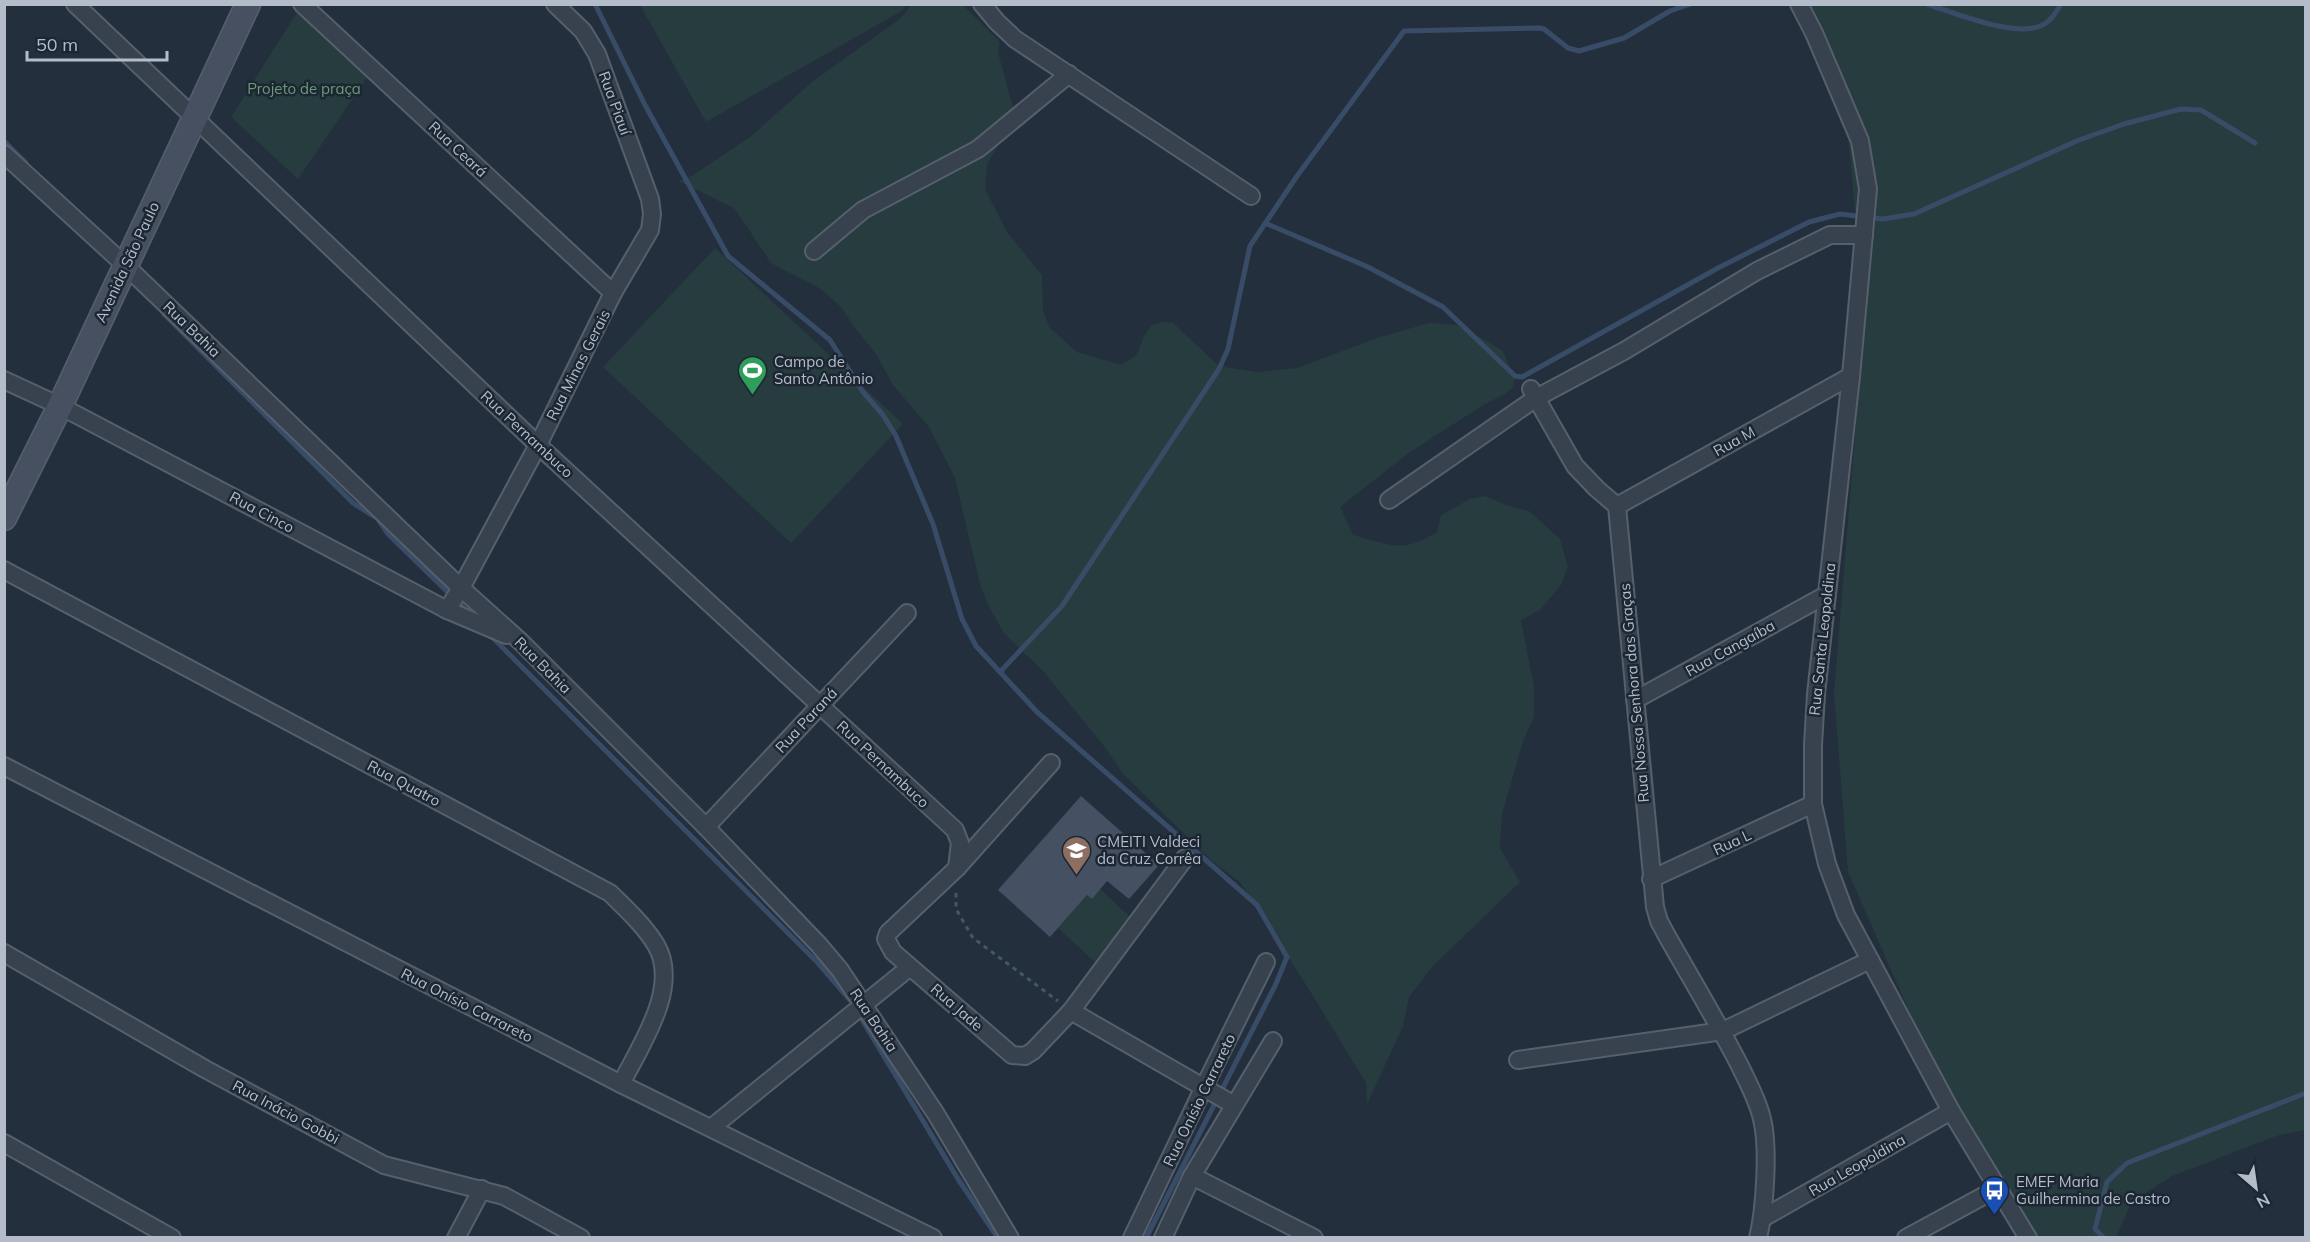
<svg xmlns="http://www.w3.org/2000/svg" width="2310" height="1242" font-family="Mulish,sans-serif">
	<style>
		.green { fill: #263c3f }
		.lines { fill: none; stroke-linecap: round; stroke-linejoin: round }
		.stream { stroke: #394c67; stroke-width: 5 }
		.building { fill: #455162 }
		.street-casing { stroke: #565f6c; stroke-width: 20 }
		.secondary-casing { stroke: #565f6c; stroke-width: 27 }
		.path { stroke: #44595c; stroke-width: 3; stroke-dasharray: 4.5 4.5; stroke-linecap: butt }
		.street { stroke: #38414e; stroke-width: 16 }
		.secondary { stroke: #465061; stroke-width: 24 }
		.labels { text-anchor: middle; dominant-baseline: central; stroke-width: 5; stroke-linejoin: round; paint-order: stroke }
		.park-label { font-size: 15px; fill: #6b9a76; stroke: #1d2633 }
		.street-label { font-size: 15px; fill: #b4bcc9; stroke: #1d2633 }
		.poi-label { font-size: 15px; fill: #b4bcc9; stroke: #1d2633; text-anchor: start }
	</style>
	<rect width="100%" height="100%" fill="#242f3e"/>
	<g class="green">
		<path d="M902,4L905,9L706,122L640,5Z"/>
		<path d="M911,5H963L1000,42L998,52L1013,108L1008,127L987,165L985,189L1007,232L1042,275L1043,311L1050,328L1077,352L1121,365L1137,355L1144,336L1152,325L1162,322L1173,323L1219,366L1257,372L1297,368L1377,338L1429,323L1458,325L1502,350L1515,378L1513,387L1505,394L1485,404L1410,452L1340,507L1353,535C1391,545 1401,554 1437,532L1441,515L1470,499L1485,496L1509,506L1529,511L1560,539L1568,567L1561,585L1540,610L1521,620L1534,687V717L1523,741L1502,814L1500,848L1520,882L1433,966L1409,997L1403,1026L1367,1104L1366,1083L1308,988L1241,883L1212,861L1124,775L1104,746L1043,671L1004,633L988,605L980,584L955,478L929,427L893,385L876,354L855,328L840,306L821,289L771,263L735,209L679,181L692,176L750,137L812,82L901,18Z"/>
		<path d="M1805,5H2305V1130L2279,1135L2172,1176L2132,1202L2116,1237H2033L1949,1102L1848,872L1834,693L1861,363L1859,255L1844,92Z"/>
		<path d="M298,11L368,76L298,179L231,117Z"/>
		<path d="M715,248L903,424L791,543L603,367Z"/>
		<path d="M1100,889L1130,917L1096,963L1058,928L1087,895L1092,899Z"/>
	</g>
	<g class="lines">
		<g class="stream">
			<path d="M595,4L645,105L728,256L830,340L863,392L883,415L896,436L933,524L962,619L976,646L1037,712L1257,905L1287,957L1275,986L1146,1238"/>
			<path d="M1927,4C1955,13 2021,41 2046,23C2052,19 2057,11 2061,4"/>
			<path d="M4,141L26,163"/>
			<path d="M1265,223L1368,267L1443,307L1515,376L1522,377L1718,268L1809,222L1840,214L1883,219L1914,214L2079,140L2124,124L2181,109L2201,110L2255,143"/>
			<path d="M164,314L353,503L378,519L388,534L469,613"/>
			<path d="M488,633L818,963L850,1000"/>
			<path d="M1000,672L1062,606L1219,369L1228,349L1250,246L1297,176L1404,31L1539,28L1544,29L1568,48L1579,51L1624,38L1670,11L1690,4"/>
			<path d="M858,1013L958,1179L998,1238"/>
			<path d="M2104,1238L2095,1229L2107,1182L2127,1163L2306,1093"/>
		</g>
	</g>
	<path class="building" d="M1081,796L1159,865L1129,899L1107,881L1092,899L1087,895L1050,937L998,890Z"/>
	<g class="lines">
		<defs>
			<g id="street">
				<path d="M75,4L538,445L955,830L960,843L957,868"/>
				<path d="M302,4L613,293"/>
				<path d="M982,4L997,22L1015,39L1251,196"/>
				<path d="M1799,4L1814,33L1860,141L1868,189L1851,376L1816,694L1813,745V804L1827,864L1846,915L1951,1111L2028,1238"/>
				<path d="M4,154L126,266L461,588L521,642L706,827L819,945L840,970L936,1114L1010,1238"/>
				<path d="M814,251L863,210L978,149L1069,74"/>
				<path d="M4,380L60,406L447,610L506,635"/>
				<path d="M1531,389L1575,466L1597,489L1617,506"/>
				<path d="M1389,500L1536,398L1624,351L1757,271L1830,235H1864"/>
				<path d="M1617,506L1655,907L1659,921L1667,936C1692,980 1718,1023 1741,1068C1749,1085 1758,1101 1762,1119C1769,1147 1765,1209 1758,1238"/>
				<path d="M1617,506L1851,376"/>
				<path d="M4,570L610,893C626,909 644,925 656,945C681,987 640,1046 621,1084"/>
				<path d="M447,610L461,588L538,445L613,293L650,230L652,214L650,199L597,54L583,31L555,4"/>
				<path d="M1635,700L1826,595"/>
				<path d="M1051,763L957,868L888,933L886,939L893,952L1012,1055L1025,1056L1033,1051L1071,1011L1185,858"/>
				<path d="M4,766L621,1084L933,1238"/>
				<path d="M706,827L907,613"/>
				<path d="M1651,879L1813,804"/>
				<path d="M4,953L205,1069L384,1165L504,1196L581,1238"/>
				<path d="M1071,1011L1234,1105"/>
				<path d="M1518,1060L1723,1031L1870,960"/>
				<path d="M711,1128L910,967"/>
				<path d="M4,1143L172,1238"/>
				<path d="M1192,1176L1314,1238"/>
				<path d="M1763,1218L1951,1111"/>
				<path d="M456,1238L482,1189"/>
				<path d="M1132,1238L1204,1087L1266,962"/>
				<path d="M1163,1238L1192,1176L1273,1041"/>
				<path d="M1906,1238L1998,1188"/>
			</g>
			<path id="secondary" d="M4,518L60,406L248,4"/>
		</defs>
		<use href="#street" class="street-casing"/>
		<use href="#secondary" class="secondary-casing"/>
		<path class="path" d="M956,893V909L973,938L1058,1001"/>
		<use href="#street" class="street"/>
		<use href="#secondary" class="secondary"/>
	</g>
	<defs>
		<symbol id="stadium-pin" viewBox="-11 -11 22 30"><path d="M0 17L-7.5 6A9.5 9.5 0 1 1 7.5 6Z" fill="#2e9e5b" stroke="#1d2633"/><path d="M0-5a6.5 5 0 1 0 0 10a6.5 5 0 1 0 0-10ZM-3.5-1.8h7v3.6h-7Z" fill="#fff"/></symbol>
		<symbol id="school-pin" viewBox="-11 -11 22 30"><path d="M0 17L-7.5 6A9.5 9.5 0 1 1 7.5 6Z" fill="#8d6e63" stroke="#1d2633"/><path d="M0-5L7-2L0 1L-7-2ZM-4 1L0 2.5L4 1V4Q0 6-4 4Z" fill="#fff"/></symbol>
		<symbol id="bus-pin" viewBox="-11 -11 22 30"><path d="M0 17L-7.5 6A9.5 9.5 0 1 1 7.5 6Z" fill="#1a4fb4" stroke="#1d2633"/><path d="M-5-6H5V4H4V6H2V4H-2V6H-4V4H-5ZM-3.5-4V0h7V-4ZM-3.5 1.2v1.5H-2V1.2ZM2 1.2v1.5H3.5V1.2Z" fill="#fff"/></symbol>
	</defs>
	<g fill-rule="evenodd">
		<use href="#stadium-pin" x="736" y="354" width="33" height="45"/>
		<use href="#school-pin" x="1060" y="834" width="33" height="45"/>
		<use href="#bus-pin" x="1978" y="1174" width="33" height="45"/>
	</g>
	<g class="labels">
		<g class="park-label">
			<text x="304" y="88">Projeto de praça</text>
		</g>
		<g class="street-label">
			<text transform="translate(615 103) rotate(70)">Rua Piauí</text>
			<text transform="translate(458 149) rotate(43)">Rua Ceará</text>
			<text transform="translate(127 262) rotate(-65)">Avenida São Paulo</text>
			<text transform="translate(192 329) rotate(44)">Rua Bahia</text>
			<text transform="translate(578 365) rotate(-63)">Rua Minas Gerais</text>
			<text transform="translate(527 434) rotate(43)">Rua Pernambuco</text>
			<text transform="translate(1734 441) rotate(-29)">Rua M</text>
			<text transform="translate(262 512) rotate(28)">Rua Cinco</text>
			<text transform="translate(1822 639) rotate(-84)">Rua Santa Leopoldina</text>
			<text transform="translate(1730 648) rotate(-29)">Rua Cangaíba</text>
			<text transform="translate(543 665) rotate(45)">Rua Bahia</text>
			<text transform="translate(1634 693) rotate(-95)">Rua Nossa Senhora das Graças</text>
			<text transform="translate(806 720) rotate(-47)">Rua Paraná</text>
			<text transform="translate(883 764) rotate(43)">Rua Pernambuco</text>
			<text transform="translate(404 783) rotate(28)">Rua Quatro</text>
			<text transform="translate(1732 842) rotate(-25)">Rua L</text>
			<text transform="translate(467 1005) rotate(27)">Rua Onísio Carrareto</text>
			<text transform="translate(957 1007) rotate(41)">Rua Jade</text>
			<text transform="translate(874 1020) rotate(56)">Rua Bahia</text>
			<text transform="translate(1199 1100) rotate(-64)">Rua Onísio Carrareto</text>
			<text transform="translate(286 1112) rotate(28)">Rua Inácio Gobbi</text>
			<text transform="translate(1857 1165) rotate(-30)">Rua Leopoldina</text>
		</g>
		<g class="poi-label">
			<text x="774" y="361">Campo de<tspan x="774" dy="17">Santo Antônio</tspan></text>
			<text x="1097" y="841">CMEITI Valdeci<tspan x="1097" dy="17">da Cruz Corrêa</tspan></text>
			<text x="2016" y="1181">EMEF Maria<tspan x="2016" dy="17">Guilhermina de Castro</tspan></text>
		</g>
	</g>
	<rect width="2310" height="1242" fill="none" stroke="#b4bcc9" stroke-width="12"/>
	<g transform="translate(2256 1188) rotate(151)" stroke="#1d2633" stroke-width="4.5" paint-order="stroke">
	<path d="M0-4.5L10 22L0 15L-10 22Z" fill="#b4bcc9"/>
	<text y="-9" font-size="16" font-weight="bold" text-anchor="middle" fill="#b4bcc9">N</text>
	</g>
	<path d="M27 51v9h140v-9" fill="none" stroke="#b4bcc9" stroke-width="3"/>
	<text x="36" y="51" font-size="18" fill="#b4bcc9" stroke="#1d2633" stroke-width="4.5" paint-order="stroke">50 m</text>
</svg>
